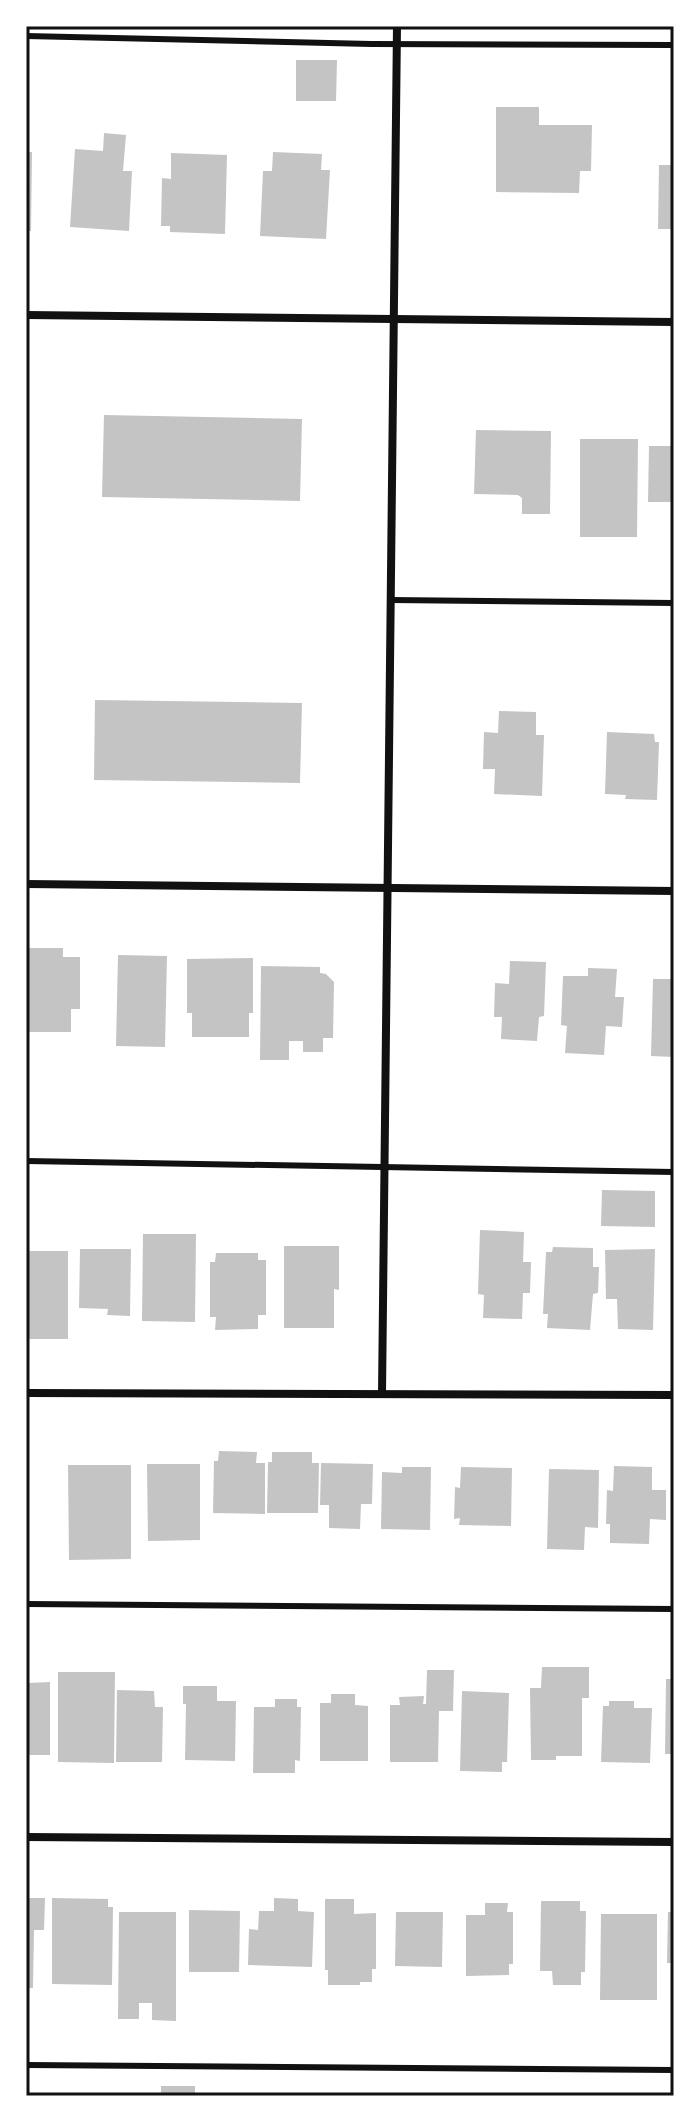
<svg xmlns="http://www.w3.org/2000/svg" width="700" height="2122" font-family="Barlow,sans-serif">
	<style>
		.building { fill: #c4c4c4 }
		.lines { fill: none; stroke-linecap: round; stroke-linejoin: round }
		.service { stroke: #111; stroke-width: 6 }
		.minor { stroke: #111; stroke-width: 8 }
		.neatline { fill: none; stroke: #111; stroke-width: 3 }
	</style>
	<rect width="100%" height="100%" fill="#fff"/>
	<g class="building">
		<path d="M296,60H337L336,101H296Z"/>
		<path d="M496,107H539V125H592L591,171H580L579,193L496,192Z"/>
		<path d="M104,133L126,135L123,171H132L129,231L70,227L75,149L103,151Z"/>
		<path d="M26,152H32L31,231H26Z"/>
		<path d="M273,152L322,154L321,170H330L326,239L260,236L263,171H272Z"/>
		<path d="M171,153L227,155L225,234L170,232V226H161L162,178L171,179Z"/>
		<path d="M659,165H674V229H658Z"/>
		<path d="M104,415L302,419L300,501L102,497Z"/>
		<path d="M476,430L551,431L550,514H522V498L518,495L474,494Z"/>
		<path d="M580,439H638L637,537H580Z"/>
		<path d="M649,446H674V502H648Z"/>
		<path d="M95,700L302,703L300,783L94,780Z"/>
		<path d="M499,711L536,712V735H544L542,796L494,794L495,769H483L484,732L498,733Z"/>
		<path d="M607,732L654,734L655,742H659L657,800L625,799L626,795L605,794Z"/>
		<path d="M26,948H63V957H80V1009H71V1032H26Z"/>
		<path d="M118,955L167,956L165,1047L116,1046Z"/>
		<path d="M253,958V1013H249V1037H192V1013H187V959Z"/>
		<path d="M510,961L546,962L544,1016L539,1017L537,1041L501,1039L502,1017H494L495,983L509,984Z"/>
		<path d="M261,966L320,967V973L326,974L334,982L333,1038H323V1052H303V1041H289V1060H260Z"/>
		<path d="M588,968L617,969L615,997H624L622,1027L606,1026L604,1055L565,1053L567,1026L561,1025L563,976H588Z"/>
		<path d="M653,979H674V1057L651,1056Z"/>
		<path d="M602,1190L655,1191V1227L601,1226Z"/>
		<path d="M480,1230L524,1232L523,1262H531L530,1293H523L522,1319L483,1318L484,1295L478,1294Z"/>
		<path d="M143,1234H196L195,1322L142,1321Z"/>
		<path d="M284,1246H339V1290L334,1289V1328H284Z"/>
		<path d="M553,1247L593,1248V1267H599L598,1293L593,1294L590,1330L547,1328L548,1314H543L546,1252H552Z"/>
		<path d="M80,1249H131L130,1316L107,1315L108,1309L79,1308Z"/>
		<path d="M655,1249L653,1330L618,1329L617,1299H606L605,1250Z"/>
		<rect x="26" y="1251" width="42" height="88"/>
		<path d="M216,1253H258V1260H266V1315H258V1329L215,1330L216,1317H210V1262H215Z"/>
		<path d="M219,1451L257,1452L256,1463H265V1514L213,1513L214,1461H218Z"/>
		<path d="M272,1452H312V1463H319L318,1513H267L268,1462H272Z"/>
		<path d="M321,1463L373,1464L372,1504H361L360,1529L329,1528V1505H320Z"/>
		<path d="M147,1464H200V1540L148,1541Z"/>
		<path d="M68,1465H131V1559L69,1560Z"/>
		<path d="M614,1466L652,1467V1490H666V1520L650,1519L649,1544L610,1543V1524H606L607,1490L613,1491Z"/>
		<path d="M402,1467H431L430,1530L381,1529L382,1472L402,1473Z"/>
		<path d="M461,1467L512,1468L511,1526L459,1525L460,1518L454,1519L455,1487L460,1488Z"/>
		<path d="M549,1469L599,1470L598,1528L585,1527L584,1550L547,1549Z"/>
		<path d="M542,1667H589V1698H582V1756H556V1760H531L530,1688H541Z"/>
		<path d="M427,1670H454L453,1711H439L438,1762H390V1705H400L399,1697L424,1696L423,1704H426Z"/>
		<path d="M58,1672H115L114,1763L58,1762Z"/>
		<path d="M666,1679H674V1754H665Z"/>
		<path d="M50,1682V1755H26L28,1683Z"/>
		<path d="M183,1686H217V1701H236L235,1761L185,1760L186,1704H183Z"/>
		<path d="M117,1690L154,1691L155,1707H163L162,1762H116Z"/>
		<path d="M462,1691L509,1693L507,1762H502V1772L460,1771Z"/>
		<path d="M331,1694H355V1705L368,1706V1761H320V1703H331Z"/>
		<path d="M275,1699H297V1707H301L300,1761L295,1760V1773H253L254,1707H275Z"/>
		<path d="M609,1701H634V1708H652L650,1763L601,1762L603,1706H609Z"/>
		<path d="M26,1898H45L44,1930H34L33,1988H26Z"/>
		<path d="M52,1898L108,1899V1907H113L112,1985L52,1984Z"/>
		<path d="M274,1898L298,1899V1911L314,1912L312,1967L248,1965L249,1929L258,1930L259,1911H274Z"/>
		<path d="M325,1899H354V1914L376,1913V1969H372V1982H360V1985H328V1970H325Z"/>
		<path d="M541,1901H580V1911H586L585,1972H581V1985H553L552,1971H540Z"/>
		<path d="M485,1903H508L507,1912H513V1964H509V1975L466,1976V1915H485Z"/>
		<path d="M189,1910L240,1911L239,1972H189Z"/>
		<path d="M119,1912H176V2021L152,2020V2003H139V2019H118Z"/>
		<path d="M396,1912H443L442,1967L395,1966Z"/>
		<path d="M668,1912H674V1963H667Z"/>
		<path d="M601,1914H657V2000H600Z"/>
		<rect x="161" y="2086" width="34" height="10"/>
	</g>
	<g class="lines">
		<g class="service">
			<path d="M26,36L371,44L674,45"/>
			<path d="M391,600L674,603"/>
			<path d="M26,1161L674,1172"/>
			<path d="M26,1604L674,1609"/>
			<path d="M26,2065L674,2070"/>
		</g>
		<g class="minor">
			<path d="M26,315L674,322"/>
			<path d="M26,884L674,891"/>
			<path d="M26,1393L674,1395"/>
			<path d="M382,1394L397,26"/>
			<path d="M26,1837L674,1842"/>
		</g>
	</g>
	<rect width="700" height="2122" fill="none" stroke="#ffffff" stroke-width="56"/>
	<rect x="28" y="28" width="644" height="2066" class="neatline"/>
</svg>
